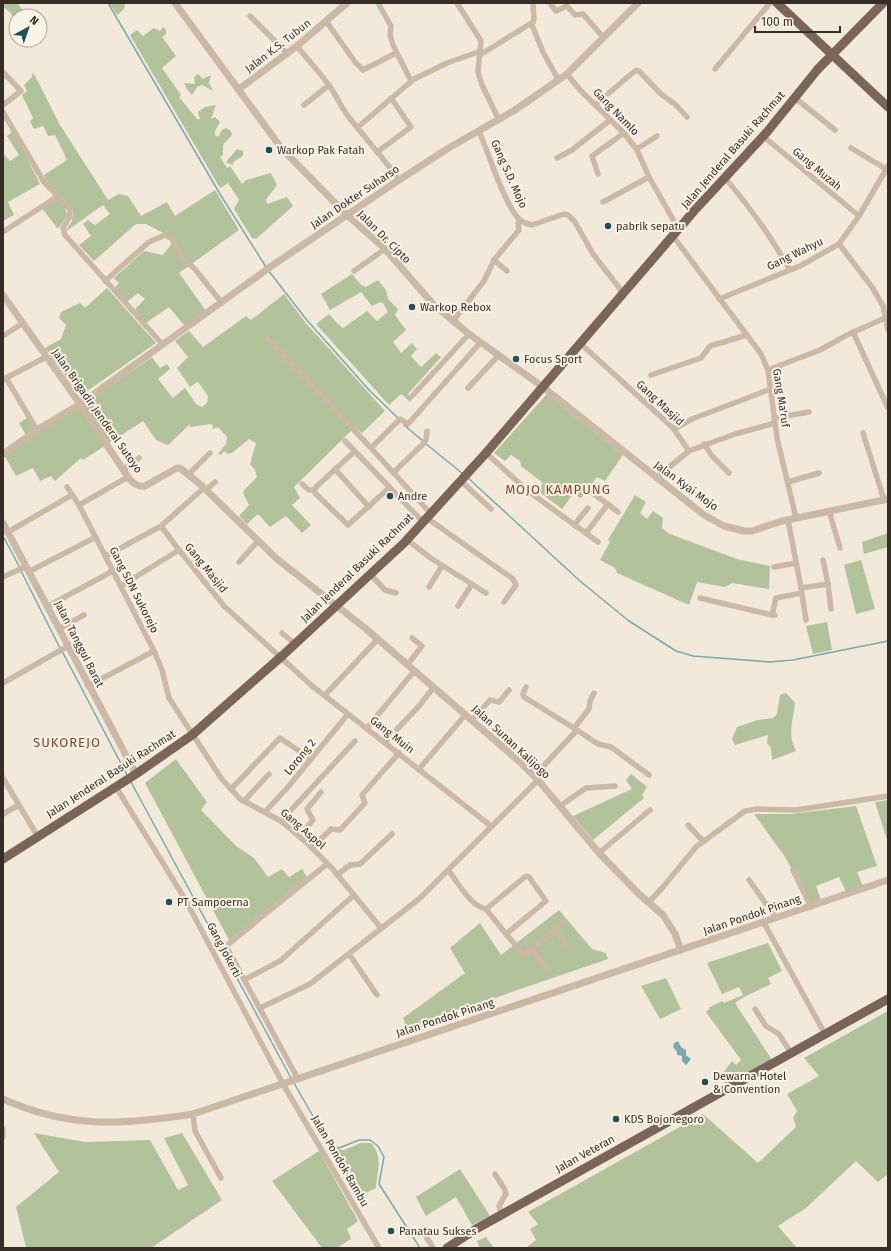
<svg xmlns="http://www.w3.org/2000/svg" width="891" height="1251" font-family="'Fira Sans',sans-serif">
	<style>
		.green { fill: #b2c29a }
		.water { fill: #78abb1 }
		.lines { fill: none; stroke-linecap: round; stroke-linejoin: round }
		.stream { stroke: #78abb1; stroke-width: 1.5 }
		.minor { stroke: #cbb9a6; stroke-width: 5.5 }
		.tertiary { stroke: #cbb9a6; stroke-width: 7 }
		.primary { stroke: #7a6558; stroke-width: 9 }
		.poi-dot { fill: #1b525a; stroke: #faf3e7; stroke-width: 1.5 }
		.labels { text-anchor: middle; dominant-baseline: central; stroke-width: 4; stroke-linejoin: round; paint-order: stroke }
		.street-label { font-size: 11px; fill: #372d27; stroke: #faf3e7 }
		.poi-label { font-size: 11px; fill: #372d27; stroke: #faf3e7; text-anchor: start }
		.quarter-label { font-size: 13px; letter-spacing: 1px; fill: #893e1d; stroke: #faf3e7 }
	</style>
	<rect width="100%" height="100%" fill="#f3e9db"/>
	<g class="green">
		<path d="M3,3H17L28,16H16V27L11,13L3,7Z"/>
		<path d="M109,3H124L125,6L123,10L117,15Z"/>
		<path d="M163,27L166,30V34L162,37L176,56L162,68L181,95L179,97L197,119H200L198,112L205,107L216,105L211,119L215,117L220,122L215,131V135L218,137L222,130L226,128L231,131L232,135L223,145V155L220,157L227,168L230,166L242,184L246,180L271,173L277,185L266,200L267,204L287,197L293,206L256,239L252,238L234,209L239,200L228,183L220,188L130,35L137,30L143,36L154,28L160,31Z"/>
		<path d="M33,72L60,125L108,200L119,194L128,196L141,216L167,202L175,216L215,190L239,230L179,273L206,311L184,325L169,307L146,323L135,309L145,299L138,293L127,302L114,288L119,283L114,278L144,251L163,255L175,239L146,224H136L94,261L79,245L91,236L83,224L88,220L95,225L110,214L103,205L65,232L72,221L73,209L48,183L44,175L67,160L55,135L48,136L43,126L34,129L30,121L33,118L22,95L27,91L24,85L32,77Z"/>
		<path d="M198,74L203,79L208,76H211L209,82L213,91L202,85L197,87L192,95L188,91L184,83L195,84L194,77Z"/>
		<path d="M13,131L40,184L8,202L14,215L3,221V153L10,161L19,155L7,136Z"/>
		<path d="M237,149L243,151V156L233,162V165L227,163L226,162Z"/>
		<path d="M56,199L65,206L67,216L58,229L41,207Z"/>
		<path d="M352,274L361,285L366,287L378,280L386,290L388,299L398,309L395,315L406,330L393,342L401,353L412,343L417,349L411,356L421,367L436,353L441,357L408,394L413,398L410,402L401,394L389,405L316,324L329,314L337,323L343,328L367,311L377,321L388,312L383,303L380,302L372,306L361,292L330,310L321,294Z"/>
		<path d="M107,288L156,343L83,394L74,388L45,348L61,339L66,325L59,318L61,312L80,303L84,307H86Z"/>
		<path d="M284,294L305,322L385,411L362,433L355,427L294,487L300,498L292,505L311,525L302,533L286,516L270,527L258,514L247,524L239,516L249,505L243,493L244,490L257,477L255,470L250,464L256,443L249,439L232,453L227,454L225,451L220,455L218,454L226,444L227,437L218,427L212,429L213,426L211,424L190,427V424L168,445L156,440L143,421L83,460L81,458L55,481L51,476L40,481L33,468L16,476L4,455L27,437L19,423L29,417L37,431L61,413L85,406L86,403L152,357L160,368L167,364L170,369L158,379L172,397L173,398L185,388L196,404L202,407L207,403L208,396L199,383L197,382L190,387L177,368L188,357L175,341L189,331L203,347L246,316L251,320Z"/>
		<path d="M546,395L549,396L623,455L605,481L597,477L581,498L573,494L562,509L538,491L543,483L521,466L520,461L511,455L505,461L494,453Z"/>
		<path d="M635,495L646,502L640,513L647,519L653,511L663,518L662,528L670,534L737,559L770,566L769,589L732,583L725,587L697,582L689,605L617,573L615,568L600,560L610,542L608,540Z"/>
		<path d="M888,533V547L864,554L862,542Z"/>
		<path d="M861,560L875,609L856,614L844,565Z"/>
		<path d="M827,622L832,650L813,654L806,626Z"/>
		<path d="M786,693L795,703C793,723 787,732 796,751L772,760L771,748L767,743L768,735L735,745L732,739L737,727L758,720L773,718L777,714L780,695Z"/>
		<path d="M176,759L207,802L201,810L236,846L254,858L268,877L282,869L289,877L302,869L307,877L229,940L145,783Z"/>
		<path d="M631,774L647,787L642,795L644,798L593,840L573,816L632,789L626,780Z"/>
		<path d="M888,800V843L875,802Z"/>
		<path d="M856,806L877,866L857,872L863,886L846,892L839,877L816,886L821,900L811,904L785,857L754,814H790Z"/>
		<path d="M559,910L592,949L606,953L608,959L407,1028L403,1018L465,973L450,948L480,923L501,955Z"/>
		<path d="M768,943L782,971L768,978L771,984L744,997L739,987L722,994L707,963Z"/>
		<path d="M666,978L681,1009L660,1019L641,986Z"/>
		<path d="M743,995L744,997L735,1003L772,1060L726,1086C720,1073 724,1072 732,1061L736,1065L741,1060L706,1012L710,1009L708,1008L722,1001L724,1003Z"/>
		<path d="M888,1011V1174L878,1182L856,1161L806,1208L778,1226L797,1248H526L536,1240L530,1229L538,1224L528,1212L703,1114L758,1163L796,1127L793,1118L797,1111L787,1094L819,1076L804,1058Z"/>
		<path d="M34,1133L85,1142L150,1140L178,1190L188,1185L164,1138L182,1133L222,1200L151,1248H25L26,1247L16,1207L59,1172Z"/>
		<path d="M361,1143H371C384,1158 377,1170 376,1188L355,1198L337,1166L335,1149L344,1150Z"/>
		<path d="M319,1151L358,1221L347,1229L351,1239L337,1248H322L272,1181Z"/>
		<path d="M460,1169L490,1216L472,1225L456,1197L426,1216L416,1197Z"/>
		<path d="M486,1237L494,1248H480L477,1241Z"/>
	</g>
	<path class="water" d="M678,1041L681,1047L686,1050V1055L691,1059L686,1065L682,1061V1056L677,1055V1052L673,1047L674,1043Z"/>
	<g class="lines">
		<g class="stream">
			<path d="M108,3L220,194L266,267"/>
			<path d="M268,270L306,319L370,391L399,419"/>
			<path d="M404,425L423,441"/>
			<path d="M425,443L463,474"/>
			<path d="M467,477L580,581L629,621L676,651L693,656L769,662L793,660L888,641"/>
			<path d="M3,536L20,568"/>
			<path d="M21,571L60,648"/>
			<path d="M62,651L127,775"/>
			<path d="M131,782L291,1078"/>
			<path d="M294,1083L326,1139L333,1146L339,1148L359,1140H370L378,1146L384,1157L379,1184L420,1248"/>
		</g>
		<g class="minor">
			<path d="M378,3L391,26L390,35L393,45L411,81"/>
			<path d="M457,3L481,41L478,72L482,85L499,120"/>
			<path d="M533,3L534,19L532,25L543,52L558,79"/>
			<path d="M550,3L556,11L567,6L575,15L583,14L604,38"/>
			<path d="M250,16L287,53"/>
			<path d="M326,21L355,62L363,70L396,53"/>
			<path d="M297,46C307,59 319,71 328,84C336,94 340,106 348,116C365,138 383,157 399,180"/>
			<path d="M480,55L533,22"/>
			<path d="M715,69L770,3"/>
			<path d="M3,72L21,91L3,105"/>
			<path d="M567,74L580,90L624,133L637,150L649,177L679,230"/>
			<path d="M795,98L835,130"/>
			<path d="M596,104L636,70L639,71L661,94L676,105L687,117"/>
			<path d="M304,105L329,85"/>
			<path d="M3,112L44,182L70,209L69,218L63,228L65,235L163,345"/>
			<path d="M358,127L414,79L447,63L481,51"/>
			<path d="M479,131C488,152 505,206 520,220C524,223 527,224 532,225L564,214L568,215L575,222L593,254L624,294"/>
			<path d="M763,136L859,216"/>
			<path d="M851,148L886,169"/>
			<path d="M637,149L657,136"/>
			<path d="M377,152L411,127L391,98"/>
			<path d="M557,158L572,150L610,120"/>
			<path d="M598,174L592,156L624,133"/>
			<path d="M725,178C751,208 770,235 790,270"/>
			<path d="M603,202L649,177"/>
			<path d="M3,232L58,196"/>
			<path d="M673,236L761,354L768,370L777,438L796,518"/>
			<path d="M839,244L872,287L883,306L888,330"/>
			<path d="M494,260L507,271"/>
			<path d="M354,271L385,249"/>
			<path d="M105,281L149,242L165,235L171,238L183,259L194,268L222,303"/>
			<path d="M719,299L800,266L839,244L859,216L888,166"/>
			<path d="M453,321L484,281L494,260L519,230L518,223L520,220"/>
			<path d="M853,332L888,408"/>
			<path d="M3,336L23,323"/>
			<path d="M268,339L371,448"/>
			<path d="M581,344L673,428L689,451L735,434L775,423"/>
			<path d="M768,370L820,350L847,335L885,318"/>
			<path d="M651,375L701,358L710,346L747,335"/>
			<path d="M6,378L37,430"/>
			<path d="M4,379L46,357"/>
			<path d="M468,388L498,356"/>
			<path d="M413,395L469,334"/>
			<path d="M774,418L809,412"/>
			<path d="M675,429L692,419L771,389"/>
			<path d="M863,433L884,500"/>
			<path d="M345,441L423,522"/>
			<path d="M704,444L712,456L729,473"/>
			<path d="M354,452L316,487L314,490L315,493L348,525L389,488"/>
			<path d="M486,453L528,491L598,542"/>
			<path d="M335,469L369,507"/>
			<path d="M123,470L139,458"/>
			<path d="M394,472L423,444L426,440L427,431"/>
			<path d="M188,475L210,453"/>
			<path d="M128,477L79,505L154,651L162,670L169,698L221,778L240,799L281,821L308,844L331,867L381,928"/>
			<path d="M656,478L689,451"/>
			<path d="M461,481L491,509"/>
			<path d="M788,482L819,473"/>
			<path d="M302,484L309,490H314"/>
			<path d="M67,487L79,505"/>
			<path d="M204,488L161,526L179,550L224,606L311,685L491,826"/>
			<path d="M206,490L215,482"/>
			<path d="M590,491L618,512"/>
			<path d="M829,511L840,548"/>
			<path d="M431,514L371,448L400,419L408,424L480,343"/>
			<path d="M427,518L513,579L516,585L504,602"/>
			<path d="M574,525L588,508"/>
			<path d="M8,532L72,495"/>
			<path d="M586,533L608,504"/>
			<path d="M407,540L432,559L486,593"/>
			<path d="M106,556L161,526"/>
			<path d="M823,560L828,584"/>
			<path d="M239,562L258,541"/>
			<path d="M774,567L796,563"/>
			<path d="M30,571L96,537"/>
			<path d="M370,574L385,590L396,593"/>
			<path d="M3,577L27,566"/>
			<path d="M121,586L179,550"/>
			<path d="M429,587L442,566"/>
			<path d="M801,588L828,584L831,609"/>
			<path d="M802,594L806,620"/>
			<path d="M700,598L772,615"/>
			<path d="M48,606L113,571"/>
			<path d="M458,606L472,584"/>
			<path d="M775,615H772L776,598L802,593L788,520"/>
			<path d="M59,629L84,615"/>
			<path d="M282,633L295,644"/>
			<path d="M408,664L422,646L412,638"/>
			<path d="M3,683L68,646"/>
			<path d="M88,686L154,651"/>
			<path d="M526,687L523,694L524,697L577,730"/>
			<path d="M325,695L378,639"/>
			<path d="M472,720L490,700L499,702L509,690"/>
			<path d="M367,728L415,670"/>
			<path d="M574,728L589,709L590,701L594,693"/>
			<path d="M385,742L419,706L434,687"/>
			<path d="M419,769L466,714"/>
			<path d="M534,776L577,730L598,744L611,747L649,775"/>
			<path d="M3,778L38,837"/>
			<path d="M116,787L185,899L283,1084L379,1248"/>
			<path d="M231,789L280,738L311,759"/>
			<path d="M244,801L269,774"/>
			<path d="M560,806L586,788L615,786"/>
			<path d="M265,812L288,787L348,714"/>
			<path d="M3,814L19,805"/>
			<path d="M281,821L355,741"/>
			<path d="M688,825L703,841"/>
			<path d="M299,836L313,820L307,809L321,792"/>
			<path d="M312,848L331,829L340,830L365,803L362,795L399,753"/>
			<path d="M599,853L650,810"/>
			<path d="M448,870C458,882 470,906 486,909L526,876L529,877L546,901L506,934L486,909"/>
			<path d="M793,870L811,907"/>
			<path d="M337,875L350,865L360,864L392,834"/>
			<path d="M749,880L776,918"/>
			<path d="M649,902L663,887L696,847L745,811L757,809L796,810L888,796"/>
			<path d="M764,923L825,1034"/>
			<path d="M555,931L567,945"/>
			<path d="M506,934L524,955L565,922"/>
			<path d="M532,949L546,967"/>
			<path d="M349,954L377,995"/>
			<path d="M244,980L280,961L354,895"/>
			<path d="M260,1008L310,984L419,899L538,780"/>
			<path d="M755,1009L766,1026L779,1034L791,1053"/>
			<path d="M298,1079L226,946L327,864"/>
			<path d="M193,1114L195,1131L221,1178"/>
			<path d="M3,1129V1137"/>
			<path d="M495,1174L505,1190L506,1194L499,1206L501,1215"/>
			<path d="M426,1236L433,1248"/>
		</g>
		<g class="tertiary">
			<path d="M175,3L282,149L348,216L385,249L433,304L469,334L543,387L704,515L724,526L744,531H752L782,521L888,499"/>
			<path d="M239,89L297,46L347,3"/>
			<path d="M3,295L80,404L128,477C133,483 137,487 145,486L177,468H180L200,484L277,559L365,628L521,763L538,780L599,853L639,894L663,915L675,934L681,950"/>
			<path d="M3,454L37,430L80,404L273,265L399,180L447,149L515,110L567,74L638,3"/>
			<path d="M3,523L136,774"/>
			<path d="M3,1099C70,1129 122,1125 193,1114L888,880"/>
		</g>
		<g class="primary">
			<path d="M777,3L888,107"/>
			<path d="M3,859L136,774L192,735L282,656L404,543L486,453L694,211L767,132L818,69L883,3"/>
			<path d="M447,1248L476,1229L888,999"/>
		</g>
	</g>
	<g class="poi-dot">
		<circle cx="269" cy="150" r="4"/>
		<circle cx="608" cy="226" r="4"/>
		<circle cx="412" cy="307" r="4"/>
		<circle cx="516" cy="359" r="4"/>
		<circle cx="390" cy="496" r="4"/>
		<circle cx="169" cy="902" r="4"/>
		<circle cx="705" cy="1082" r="4"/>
		<circle cx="616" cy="1119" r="4"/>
		<circle cx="391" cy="1231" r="4"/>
	</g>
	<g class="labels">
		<g class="street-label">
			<text transform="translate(278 46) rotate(-38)">Jalan K.S. Tubun</text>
			<text transform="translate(616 112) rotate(46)">Gang Namlo</text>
			<text transform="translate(733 150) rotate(-49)">Jalan Jenderal Basuki Rachmat</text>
			<text transform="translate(817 169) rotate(40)">Gang Muzah</text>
			<text transform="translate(509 174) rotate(66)">Gang S.D. Mojo</text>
			<text transform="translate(355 197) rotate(-34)">Jalan Dokter Suharso</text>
			<text transform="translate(384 237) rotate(45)">Jalan Dr. Cipto</text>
			<text transform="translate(795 254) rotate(-26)">Gang Wahyu</text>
			<text transform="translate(781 398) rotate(81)">Gang Ma'ruf</text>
			<text transform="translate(660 403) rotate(43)">Gang Masjid</text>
			<text transform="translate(97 411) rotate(55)">Jalan Brigadir Jenderal Sutoyo</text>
			<text transform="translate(686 486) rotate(36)">Jalan Kyai Mojo</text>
			<text transform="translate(206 568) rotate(51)">Gang Masjid</text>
			<text transform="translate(357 568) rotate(-44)">Jalan Jenderal Basuki Rachmat</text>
			<text transform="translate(134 590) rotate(63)">Gang SDN Sukorejo</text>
			<text transform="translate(79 644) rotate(63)">Jalan Tanggul Barat</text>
			<text transform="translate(392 735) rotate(38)">Gang Muin</text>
			<text transform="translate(511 742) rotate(43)">Jalan Sunan Kalijogo</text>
			<text transform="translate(300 757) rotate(-51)">Lorong 2</text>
			<text transform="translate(111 774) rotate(-33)">Jalan Jenderal Basuki Rachmat</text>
			<text transform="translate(303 829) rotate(41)">Gang Aspol</text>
			<text transform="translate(752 915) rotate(-19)">Jalan Pondok Pinang</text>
			<text transform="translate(224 950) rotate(62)">Gang Jokerti</text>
			<text transform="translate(445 1018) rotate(-18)">Jalan Pondok Pinang</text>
			<text transform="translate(585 1154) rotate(-29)">Jalan Veteran</text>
			<text transform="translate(340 1161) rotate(60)">Jalan Pondok Bambu</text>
		</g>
		<g class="poi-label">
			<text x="277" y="150">Warkop Pak Fatah</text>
			<text x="616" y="226">pabrik sepatu</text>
			<text x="420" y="307">Warkop Rebox</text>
			<text x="524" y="359">Focus Sport</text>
			<text x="398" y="496">Andre</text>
			<text x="177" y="902">PT Sampoerna</text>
			<text x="713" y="1076">Dewarna Hotel<tspan x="713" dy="13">&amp; Convention</tspan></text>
			<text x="624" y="1119">KDS Bojonegoro</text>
			<text x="399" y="1231">Panatau Sukses</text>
		</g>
		<g class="quarter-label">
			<text x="558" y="489">MOJO KAMPUNG</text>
			<text x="67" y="742">SUKOREJO</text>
		</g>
	</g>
	<rect width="891" height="1251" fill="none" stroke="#372d27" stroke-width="8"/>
	<g transform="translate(28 28) rotate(40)"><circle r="19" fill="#faf3e7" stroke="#aca49a"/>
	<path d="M0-3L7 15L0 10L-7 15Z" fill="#1b525a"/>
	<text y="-6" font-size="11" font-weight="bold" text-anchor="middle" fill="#372d27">N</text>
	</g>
	<path d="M755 26v6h85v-6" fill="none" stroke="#372d27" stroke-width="2"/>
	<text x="761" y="26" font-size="12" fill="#372d27" stroke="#faf3e7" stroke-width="3" paint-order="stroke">100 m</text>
</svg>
